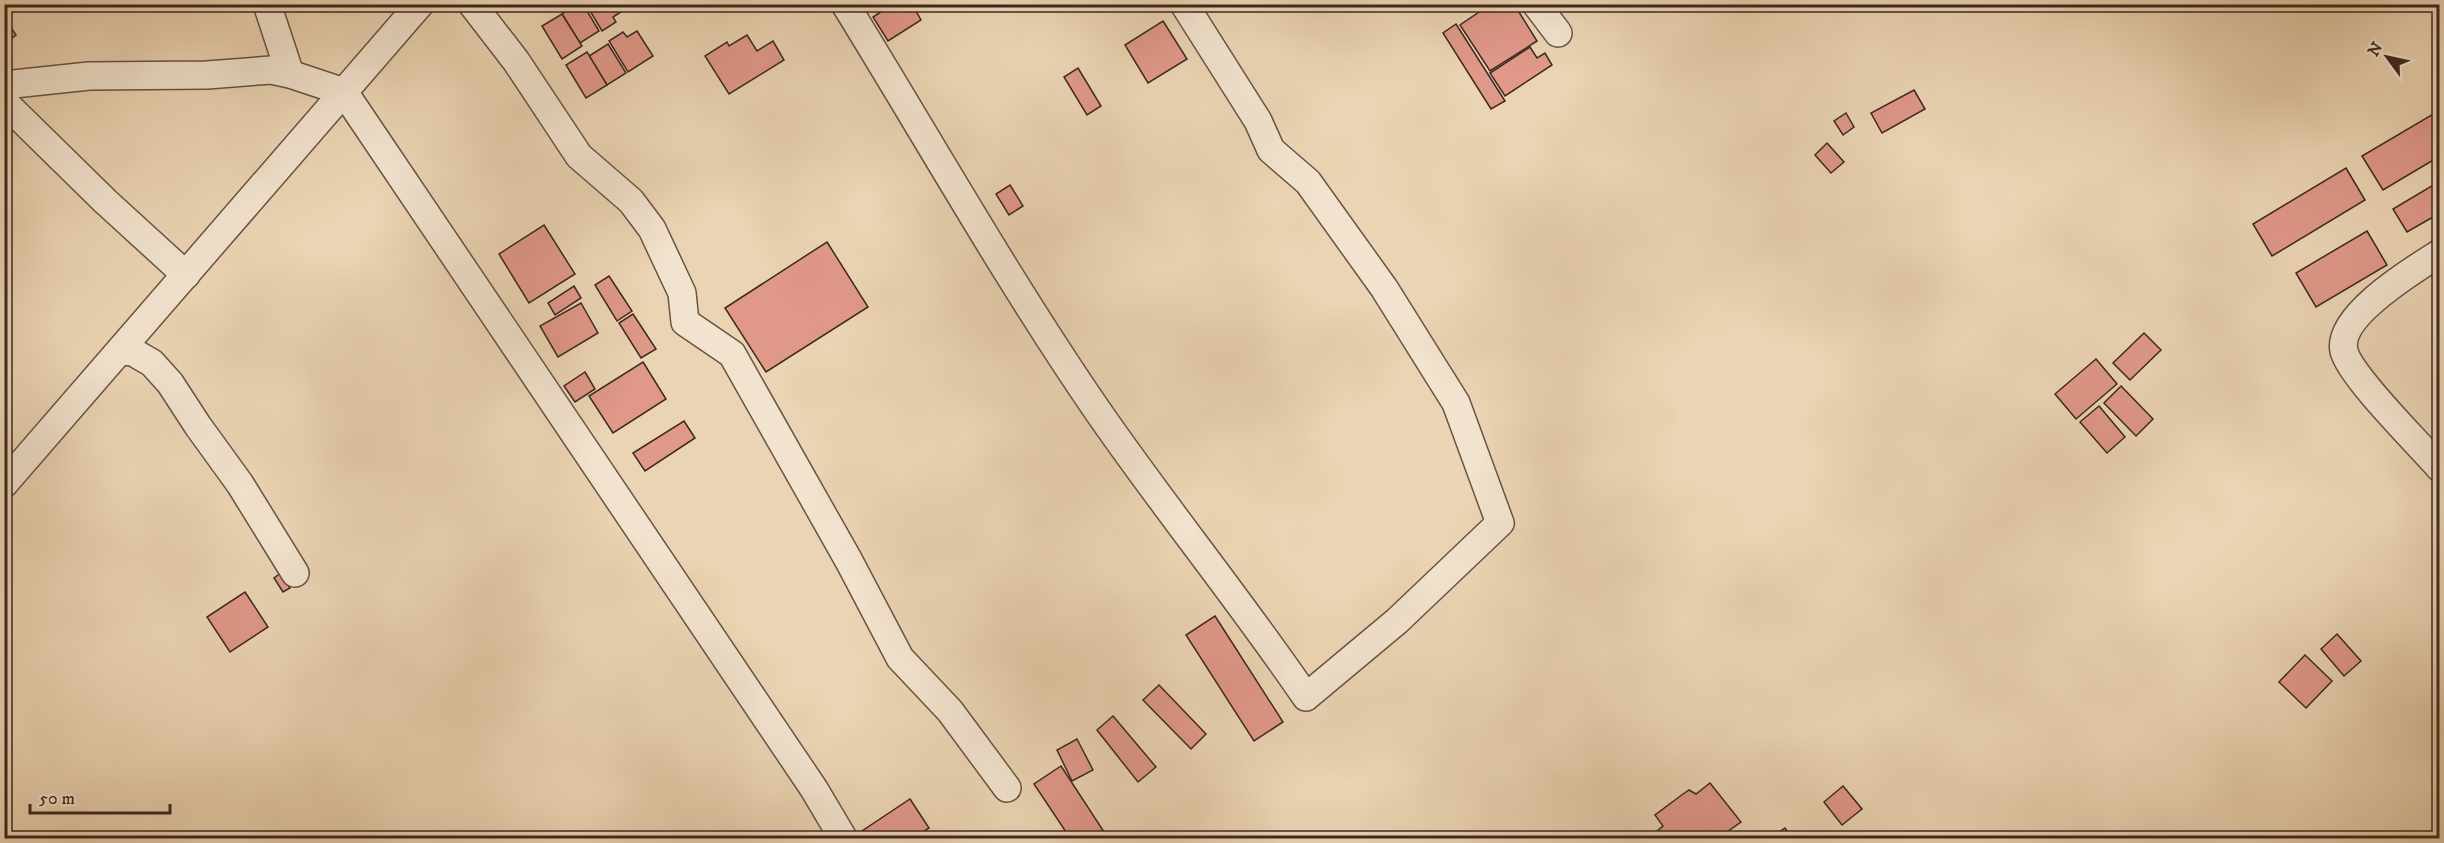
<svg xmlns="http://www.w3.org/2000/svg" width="2444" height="843" font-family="'IM FELL DW Pica',serif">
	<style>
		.building { fill: #e09889; stroke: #3c2821; stroke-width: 1.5 }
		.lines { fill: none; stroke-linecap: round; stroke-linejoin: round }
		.minor-casing { stroke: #685346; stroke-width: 30 }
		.minor { stroke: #f2e3ce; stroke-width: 27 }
	</style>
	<rect width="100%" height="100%" fill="#ebd4b3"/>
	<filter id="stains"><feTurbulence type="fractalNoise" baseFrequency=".00333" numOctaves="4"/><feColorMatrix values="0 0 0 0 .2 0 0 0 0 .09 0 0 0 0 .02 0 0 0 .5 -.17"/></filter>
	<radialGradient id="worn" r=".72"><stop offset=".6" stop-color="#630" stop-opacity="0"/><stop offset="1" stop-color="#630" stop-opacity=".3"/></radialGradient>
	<g class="building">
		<path d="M577,4H583L599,31L580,43L562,14Z"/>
		<path d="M586,4H620L624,10L613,17L616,22L602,31Z"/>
		<path d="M893,4H912L921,20L888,41L873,17Z"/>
		<path d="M1491,4H1514L1537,41L1490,71L1460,25Z"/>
		<path d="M562,14L582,46L562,59L542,26Z"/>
		<path d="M6,20L16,35L4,44V21Z"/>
		<path d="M1163,21L1187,59L1148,83L1125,45Z"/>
		<path d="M1456,24L1505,101L1491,109L1443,33Z"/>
		<path d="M637,31L653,56L628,72L609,41L623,32L627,37Z"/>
		<path d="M747,35L757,51L773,41L784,60L729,94L705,56L727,42L729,46Z"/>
		<path d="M608,44L626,73L607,85L589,56Z"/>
		<path d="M1530,47L1537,58L1545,53L1552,65L1505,96L1490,73Z"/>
		<path d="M587,52L607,85L586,98L566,65Z"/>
		<path d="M1078,68L1101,106L1087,115L1064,77Z"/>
		<path d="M1914,90L1925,109L1882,133L1871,113Z"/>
		<path d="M2440,110V156L2383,190L2362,156Z"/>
		<path d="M1846,113L1854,127L1843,135L1834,121Z"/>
		<path d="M1827,143L1844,162L1831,173L1815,155Z"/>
		<path d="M2346,168L2365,200L2272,256L2253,224Z"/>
		<path d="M2440,181V213L2407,232L2393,209Z"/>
		<path d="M1010,185L1023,206L1009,215L996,194Z"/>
		<path d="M544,225L575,274L529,303L499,254Z"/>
		<path d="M2367,231L2387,265L2316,307L2296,273Z"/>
		<path d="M827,242L868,307L766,372L725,308Z"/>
		<path d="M609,276L632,311L617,321L595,285Z"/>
		<path d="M574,286L581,298L555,315L548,303Z"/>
		<path d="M581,303L598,333L558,357L540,326Z"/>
		<path d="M633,314L656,349L641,358L619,323Z"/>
		<path d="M2144,333L2161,350L2130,380L2113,363Z"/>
		<path d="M2096,359L2117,384L2076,419L2055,394Z"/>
		<path d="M643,362L666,399L613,433L589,396Z"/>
		<path d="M585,372L595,389L575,402L564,386Z"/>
		<path d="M2121,386L2153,419L2136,436L2104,403Z"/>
		<path d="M2099,406L2125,437L2107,453L2080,422Z"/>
		<path d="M684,421L695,438L645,471L633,453Z"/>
		<path d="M281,573L290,588L283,592L274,578Z"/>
		<path d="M245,592L268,627L230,652L207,617Z"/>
		<path d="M1215,616L1283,722L1254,741L1186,635Z"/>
		<path d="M2337,634L2361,661L2344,676L2321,649Z"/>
		<path d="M2305,655L2332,681L2306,708L2279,682Z"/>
		<path d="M1159,685L1206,734L1191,749L1143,700Z"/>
		<path d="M1113,716L1156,767L1138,782L1097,730Z"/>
		<path d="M1077,739L1093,770L1072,781L1057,750Z"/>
		<path d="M1061,766L1108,838H1070L1034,784Z"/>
		<path d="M1710,783L1741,822L1718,838H1648L1663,826L1655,815L1683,794L1689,790L1696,794Z"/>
		<path d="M1843,786L1862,809L1842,825L1824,802Z"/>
		<path d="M910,799L929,828L913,838H878L876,836L866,838L862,831Z"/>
		<path d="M1785,828L1792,838H1770Z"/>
	</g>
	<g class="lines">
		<defs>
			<g id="minor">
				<path d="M267,4L290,74"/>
				<path d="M472,4L516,61L579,156L631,201L652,229L682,293L685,322L732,354L849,561L900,658L950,711L1007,788"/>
				<path d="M845,4C929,140 1007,279 1097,410C1164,507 1239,599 1306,697L1397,621L1500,523L1456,403L1384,288L1308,182L1271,150L1258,121L1184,4"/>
				<path d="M1536,4L1558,33"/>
				<path d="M4,85L89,76L207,75L271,70L290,74L344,92L814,789L843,838"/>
				<path d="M4,102L105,201L186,275"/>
				<path d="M2440,253C2415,269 2336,316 2344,351C2350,376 2419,444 2440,468"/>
				<path d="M120,351L133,352L152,363L170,383L198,426L240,484L295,573"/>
				<path d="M4,484L420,4"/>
			</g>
		</defs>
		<use href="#minor" class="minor-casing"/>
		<use href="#minor" class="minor"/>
	</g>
	<rect width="2444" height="843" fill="none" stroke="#ebd4b3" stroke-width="24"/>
	<rect x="6" y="6" width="2432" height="831" fill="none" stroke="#3c2821" stroke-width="3"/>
	<rect x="12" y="12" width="2420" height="819" fill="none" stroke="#3c2821" stroke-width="1.5"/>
	<g transform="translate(2387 57) rotate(303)" stroke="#f2e3ce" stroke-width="4.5" paint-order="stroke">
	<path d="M0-4.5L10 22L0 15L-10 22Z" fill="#3c2821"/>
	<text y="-9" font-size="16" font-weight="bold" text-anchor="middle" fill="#3c2821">N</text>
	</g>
	<path d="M30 804v9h140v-9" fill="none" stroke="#3c2821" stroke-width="3"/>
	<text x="39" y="804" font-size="18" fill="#3c2821" stroke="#f2e3ce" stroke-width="4.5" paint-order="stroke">50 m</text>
	<rect width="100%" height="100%" filter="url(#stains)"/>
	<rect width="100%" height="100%" fill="url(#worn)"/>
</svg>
